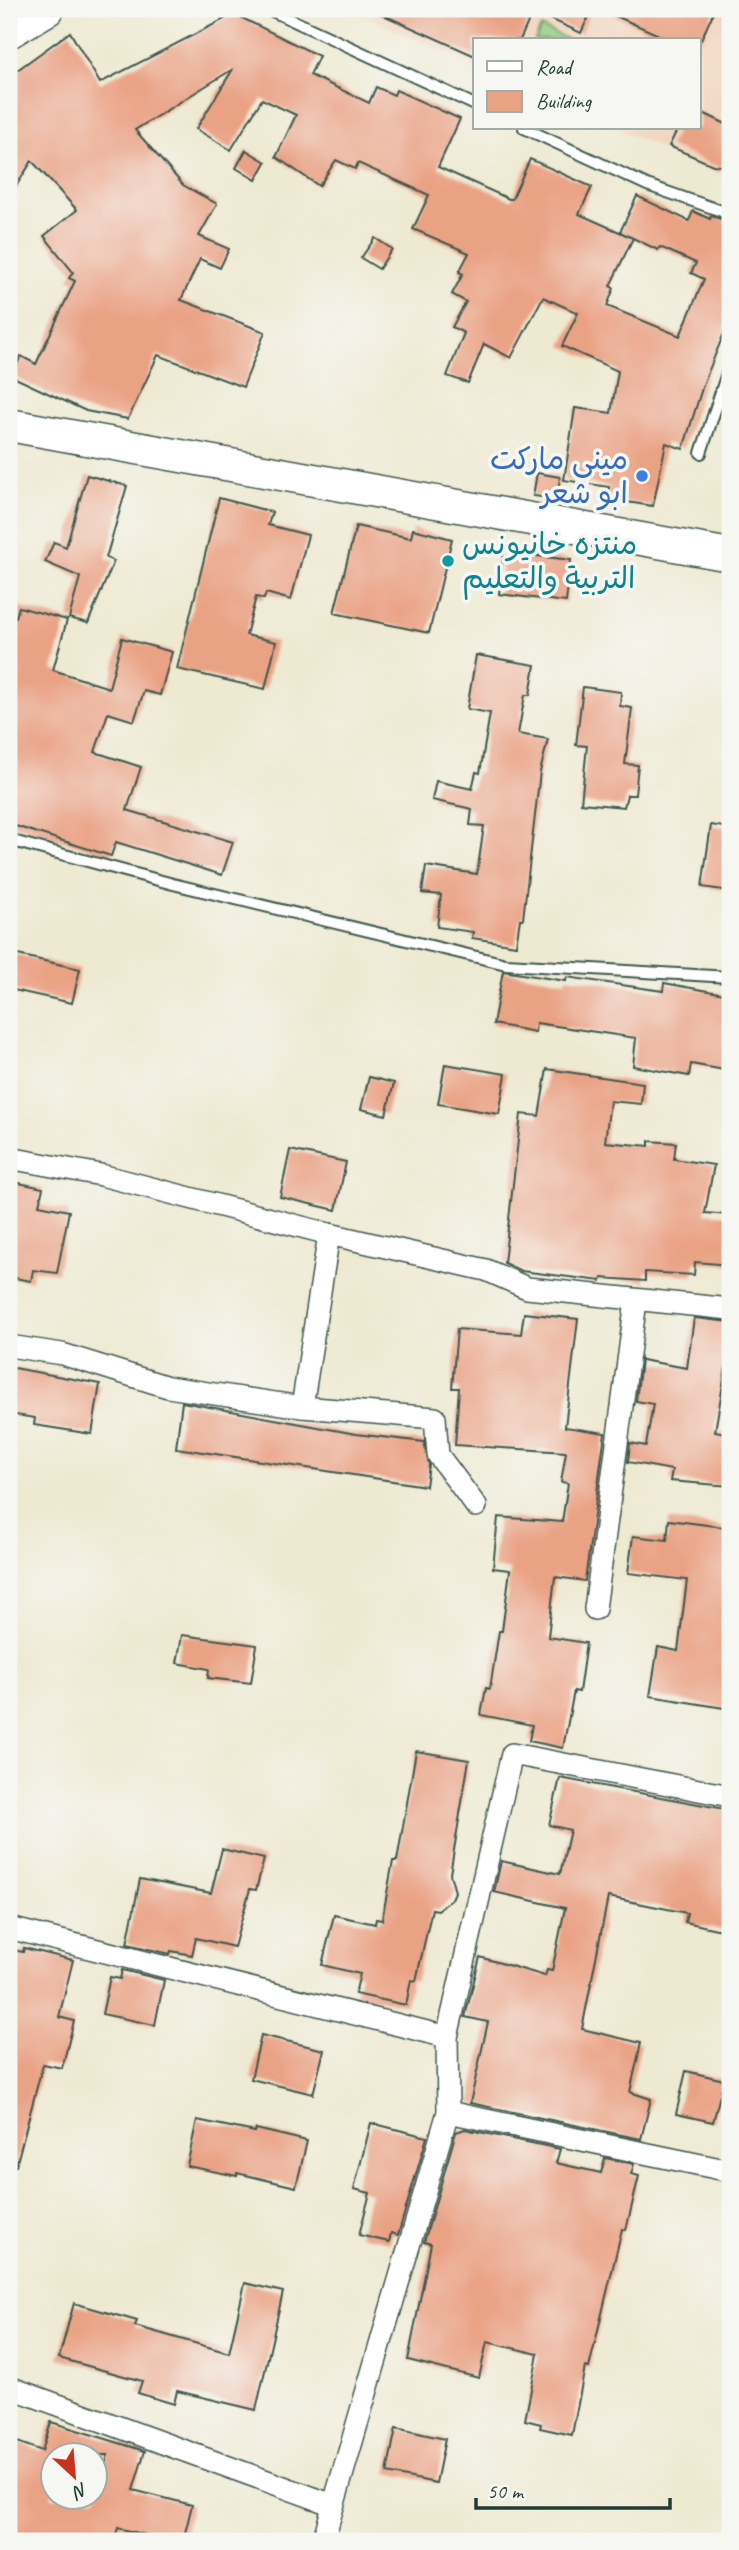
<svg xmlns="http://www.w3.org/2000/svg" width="739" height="2550" font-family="Caveat,'Playpen Sans Arabic',sans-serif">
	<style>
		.built { fill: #f2d4be }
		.green { fill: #94cd80; stroke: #5a855a; stroke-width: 2 }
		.building { fill: #eaa285; fill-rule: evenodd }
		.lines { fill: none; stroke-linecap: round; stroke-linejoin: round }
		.service-casing { stroke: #3e574c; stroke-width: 14 }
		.minor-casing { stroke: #3e574c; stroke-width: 24 }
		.secondary-casing { stroke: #3e574c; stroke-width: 35 }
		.service { stroke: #fff; stroke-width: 10 }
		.minor { stroke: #fff; stroke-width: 21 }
		.secondary { stroke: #fff; stroke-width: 32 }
		.shop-dot { fill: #3f7fe0; stroke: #f6f6f2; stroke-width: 2.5 }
		.culture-dot { fill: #0f9aa8; stroke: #f6f6f2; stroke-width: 2.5 }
		.labels { text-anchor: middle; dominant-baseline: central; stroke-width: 7; stroke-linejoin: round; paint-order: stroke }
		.shop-label { font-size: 30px; fill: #366cbe; stroke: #f6f6f2; text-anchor: end }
		.culture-label { font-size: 30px; fill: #0d838f; stroke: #f6f6f2; text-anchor: start }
	</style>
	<rect width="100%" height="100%" fill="#f6f6f2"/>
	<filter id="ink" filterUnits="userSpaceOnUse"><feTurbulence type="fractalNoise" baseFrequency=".0143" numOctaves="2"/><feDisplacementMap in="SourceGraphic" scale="14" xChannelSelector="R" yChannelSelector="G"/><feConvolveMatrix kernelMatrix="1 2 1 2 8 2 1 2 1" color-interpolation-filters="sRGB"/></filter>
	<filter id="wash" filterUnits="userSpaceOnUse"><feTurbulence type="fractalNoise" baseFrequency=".00686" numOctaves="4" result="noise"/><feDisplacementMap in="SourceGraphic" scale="28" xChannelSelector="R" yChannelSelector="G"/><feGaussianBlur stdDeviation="1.57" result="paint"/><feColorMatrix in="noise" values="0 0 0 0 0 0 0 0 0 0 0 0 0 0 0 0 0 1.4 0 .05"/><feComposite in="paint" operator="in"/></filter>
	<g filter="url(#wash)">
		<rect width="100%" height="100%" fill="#eee9d1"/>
		<path class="built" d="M348,9H730V172L718,174L615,128H699V40H475V65Z"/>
		<path class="green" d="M541,27L569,40H535Z"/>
		<g id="blocks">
			<g class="building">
				<path d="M370,9H592L581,33L533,11L520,40H475V56Z"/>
				<path d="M600,9H715L701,40H670Z"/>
				<path d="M234,14L319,56L310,75L369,103L376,87L394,95L396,90L460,119L438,167L509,199H512L530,159L592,187L579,214L633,238L610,286L614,288L607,306L680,336L704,279L691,273L696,263L660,247L658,250L620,232L637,196L689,221L693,211L710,219L711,216L730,222V318L703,385L683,449L666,443L653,506L607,499L609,487L564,480L575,408L611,413L618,371L562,346L578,313L543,297L511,358L484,344L468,383L447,376L464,333L452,327L466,302L452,294L463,274L459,272L469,253L413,229L429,195L358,163L355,169L336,160L319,186L276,157L296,115L262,99L231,150L196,129L233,69L135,130L183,185L217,204L199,236L229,249L220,268L200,259L181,300L265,332L243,387L158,355L128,419L86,411L11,376L21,356L36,364L75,281L69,278L73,272L44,236L77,210L32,161L9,197V76L70,32L100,83Z"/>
				<path d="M699,111L730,126V167L713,165L669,146L678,128H699Z"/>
				<path d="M246,150L266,162L256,180L236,168Z"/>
				<path d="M375,238L392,249L379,269L361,258Z"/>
				<path d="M537,473L560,477L557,499L533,496Z"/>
				<path d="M87,475L127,486L106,558L114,561L88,623L69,618L80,577L45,562L54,542L66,547Z"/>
				<path d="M219,498L272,512L268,525L308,535L291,600L266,593L264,599L256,597L246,635L276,642L265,689L177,669Z"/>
				<path d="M356,526L411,538L413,529L452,539L429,633L334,613Z"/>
				<path d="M504,547L537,551V556L571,560L566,602L499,594Z"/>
				<path d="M19,607L67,620L53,670L109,688L122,638L172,652L160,695L144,691L134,721L108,713L95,752L141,767L127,810L233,842L222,875L116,842L111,856L9,824V615L16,617Z"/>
				<path d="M476,655L535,665L530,695H525L518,734L548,739L540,772L523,919H520L516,945L472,938L473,932L437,927L441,895L422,893L426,866L477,874L484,826L470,825L472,809L432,800L436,781L472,789L476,772L480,773L490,713L467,709Z"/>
				<path d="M583,687L621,692L620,706L632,708L625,764L638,765L635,795H627L624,807L581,803L587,746L576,745Z"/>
				<path d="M711,825L730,828V891L702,887Z"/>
				<path d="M9,953L80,969L72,1003L9,989Z"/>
				<path d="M503,971L566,981L567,977L663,991L664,983L730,995V1071L691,1064L689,1076L633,1066L636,1038L536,1023L535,1032L493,1024Z"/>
				<path d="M445,1064L506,1074L499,1114L438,1104Z"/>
				<path d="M547,1069L643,1083L641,1104L610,1101L605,1142L649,1146V1141L676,1143L674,1159L714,1165L705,1213L730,1215V1265L695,1262L694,1275L645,1272V1281L602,1278L601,1281L521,1271L504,1263L521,1114L539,1116Z"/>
				<path d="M369,1077L394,1083L386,1115L361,1109Z"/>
				<path d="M290,1150L346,1162L336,1210L280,1197Z"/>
				<path d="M9,1181L43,1188L39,1205L69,1211L57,1273L33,1270L31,1281L9,1277V1230L13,1208L9,1207Z"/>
				<path d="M524,1313L578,1319L565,1427L605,1433L585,1581L555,1577L548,1637L586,1643L579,1692L574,1691L563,1748L529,1741L532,1725L481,1715L486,1688L490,1689L499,1631H502L510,1570L493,1568L498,1517L562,1522L568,1483L561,1482L566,1452L455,1445L459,1388H452L457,1329L521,1334Z"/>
				<path d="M694,1318L730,1322V1344L715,1431L730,1434V1486L670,1481L672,1470L628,1462L630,1443L646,1446L653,1404L636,1401L641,1360L687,1368Z"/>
				<path d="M9,1367L100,1384L92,1434L34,1425L35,1418L9,1414Z"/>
				<path d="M182,1402L356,1434L424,1442L429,1465L426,1486L176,1448Z"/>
				<path d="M669,1520L730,1528V1709L650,1696L658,1647L678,1651L687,1580L628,1573L633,1536L667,1540Z"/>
				<path d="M182,1635L257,1645L251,1683L208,1678L209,1669L177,1663Z"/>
				<path d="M416,1751L469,1760L450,1874L455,1892L452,1899L438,1910L432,1909L416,1981L411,1980L406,2005L355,1994L360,1974L322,1965L334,1915L375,1924L376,1919L382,1920L393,1861H397Z"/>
				<path d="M560,1778L730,1810V1932L685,1922L687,1913L608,1897L582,2029L641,2043L630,2092L651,2099L641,2139L470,2103L488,2022L465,2017L480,1957L545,1976L547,1970L552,1971L565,1908L494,1892L501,1861L560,1874L570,1830L549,1825Z"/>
				<path d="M222,1849L264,1859L256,1890L250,1889L234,1947L196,1938L192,1955L171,1951L170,1954L127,1944L140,1879L211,1893Z"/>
				<path d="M24,1948L73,1960L59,2017L74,2021L62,2068L43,2064L16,2166H9V1949L23,1952Z"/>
				<path d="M122,1970L164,1980L155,2025L102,2014L110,1977L120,1979Z"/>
				<path d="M261,2035L324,2050L313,2094L251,2079Z"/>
				<path d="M686,2071L724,2080L713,2122L676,2114Z"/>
				<path d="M197,2120L255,2132L256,2129L307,2141L296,2187L237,2173V2176L187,2166Z"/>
				<path d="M371,2123L427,2137L398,2235L391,2233L389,2242L359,2235L370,2193L354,2189Z"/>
				<path d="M465,2129L560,2149L556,2163L601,2173L605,2158L634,2164L631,2174L639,2176L626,2230L622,2229L589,2368L585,2367L572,2435L540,2428L541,2424L525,2420L538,2354L487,2342L479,2378L408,2360L431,2244L424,2242L456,2132Z"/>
				<path d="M245,2283L283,2292L256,2410L177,2391L174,2404L138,2393L142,2381L59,2358L74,2303L137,2321L135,2326L229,2353Z"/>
				<path d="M51,2422L145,2451L133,2490L192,2505L183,2541H169L118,2528L114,2541H9V2439L42,2451ZM52,2455H108L96,2497H52Z"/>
				<path d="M396,2428L445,2439L436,2483L387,2473Z"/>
			</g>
		</g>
	</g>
	<g filter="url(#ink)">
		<use href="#blocks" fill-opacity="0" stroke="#3e574c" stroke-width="2"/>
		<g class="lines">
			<defs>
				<g id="service">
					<path d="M268,9L475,105"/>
					<path d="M524,128L647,185L730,214"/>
					<path d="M701,453L730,364"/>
					<path d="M9,840L173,884L506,964L730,977"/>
				</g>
				<g id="minor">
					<path d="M9,1158L101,1175L329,1234L486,1270L527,1288L730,1309"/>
					<path d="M9,1346L62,1354L168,1387L302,1407L435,1418L438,1455L476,1506"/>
					<path d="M302,1407L329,1234"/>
					<path d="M595,1609L636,1301"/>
					<path d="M9,1928L447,2037"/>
					<path d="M448,2112L730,2171"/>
					<path d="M9,2387L333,2505"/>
					<path d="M323,2541L448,2112L447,2037L512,1754L730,1796"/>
				</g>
				<g id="secondary">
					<path d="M9,32L48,9"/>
					<path d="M9,425L730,555"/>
				</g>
			</defs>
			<use href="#service" class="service-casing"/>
			<use href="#minor" class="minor-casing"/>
			<use href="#secondary" class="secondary-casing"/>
			<use href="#service" class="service"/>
			<use href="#minor" class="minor"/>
			<use href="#secondary" class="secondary"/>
		</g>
	</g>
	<circle class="shop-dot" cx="642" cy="476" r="7"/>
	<circle class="culture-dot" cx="448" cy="561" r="7"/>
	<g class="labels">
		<g class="shop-label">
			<text x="628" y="459">ميني ماركت<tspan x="628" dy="34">ابو شعر</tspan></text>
		</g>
		<g class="culture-label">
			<text x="462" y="544">منتزه خانيونس<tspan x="462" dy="34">التربية والتعليم</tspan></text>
		</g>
	</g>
	<rect width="739" height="2550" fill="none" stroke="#f6f6f2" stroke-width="35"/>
	<rect x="473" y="38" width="228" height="91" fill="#f6f6f2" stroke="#a0aca6" stroke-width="2"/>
	<rect x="487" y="61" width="35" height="10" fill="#ffffff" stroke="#a0aca6" stroke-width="2"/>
	<text x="536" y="74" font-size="21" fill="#1f3d34">Road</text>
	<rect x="487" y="91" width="35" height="21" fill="#eaa285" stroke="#a0aca6" stroke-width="2"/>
	<text x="536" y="108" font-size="21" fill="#1f3d34">Building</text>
	<g transform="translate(74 2476) rotate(154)"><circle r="33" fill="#f6f6f2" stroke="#a0aca6" stroke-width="2"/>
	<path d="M0-5L12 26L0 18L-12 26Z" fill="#c8321e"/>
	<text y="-10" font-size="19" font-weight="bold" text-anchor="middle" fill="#1f3d34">N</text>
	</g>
	<path d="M476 2498v10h194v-10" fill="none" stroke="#1f3d34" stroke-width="3.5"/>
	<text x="487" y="2498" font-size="21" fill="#1f3d34" stroke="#f6f6f2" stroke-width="5" paint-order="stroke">50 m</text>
</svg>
